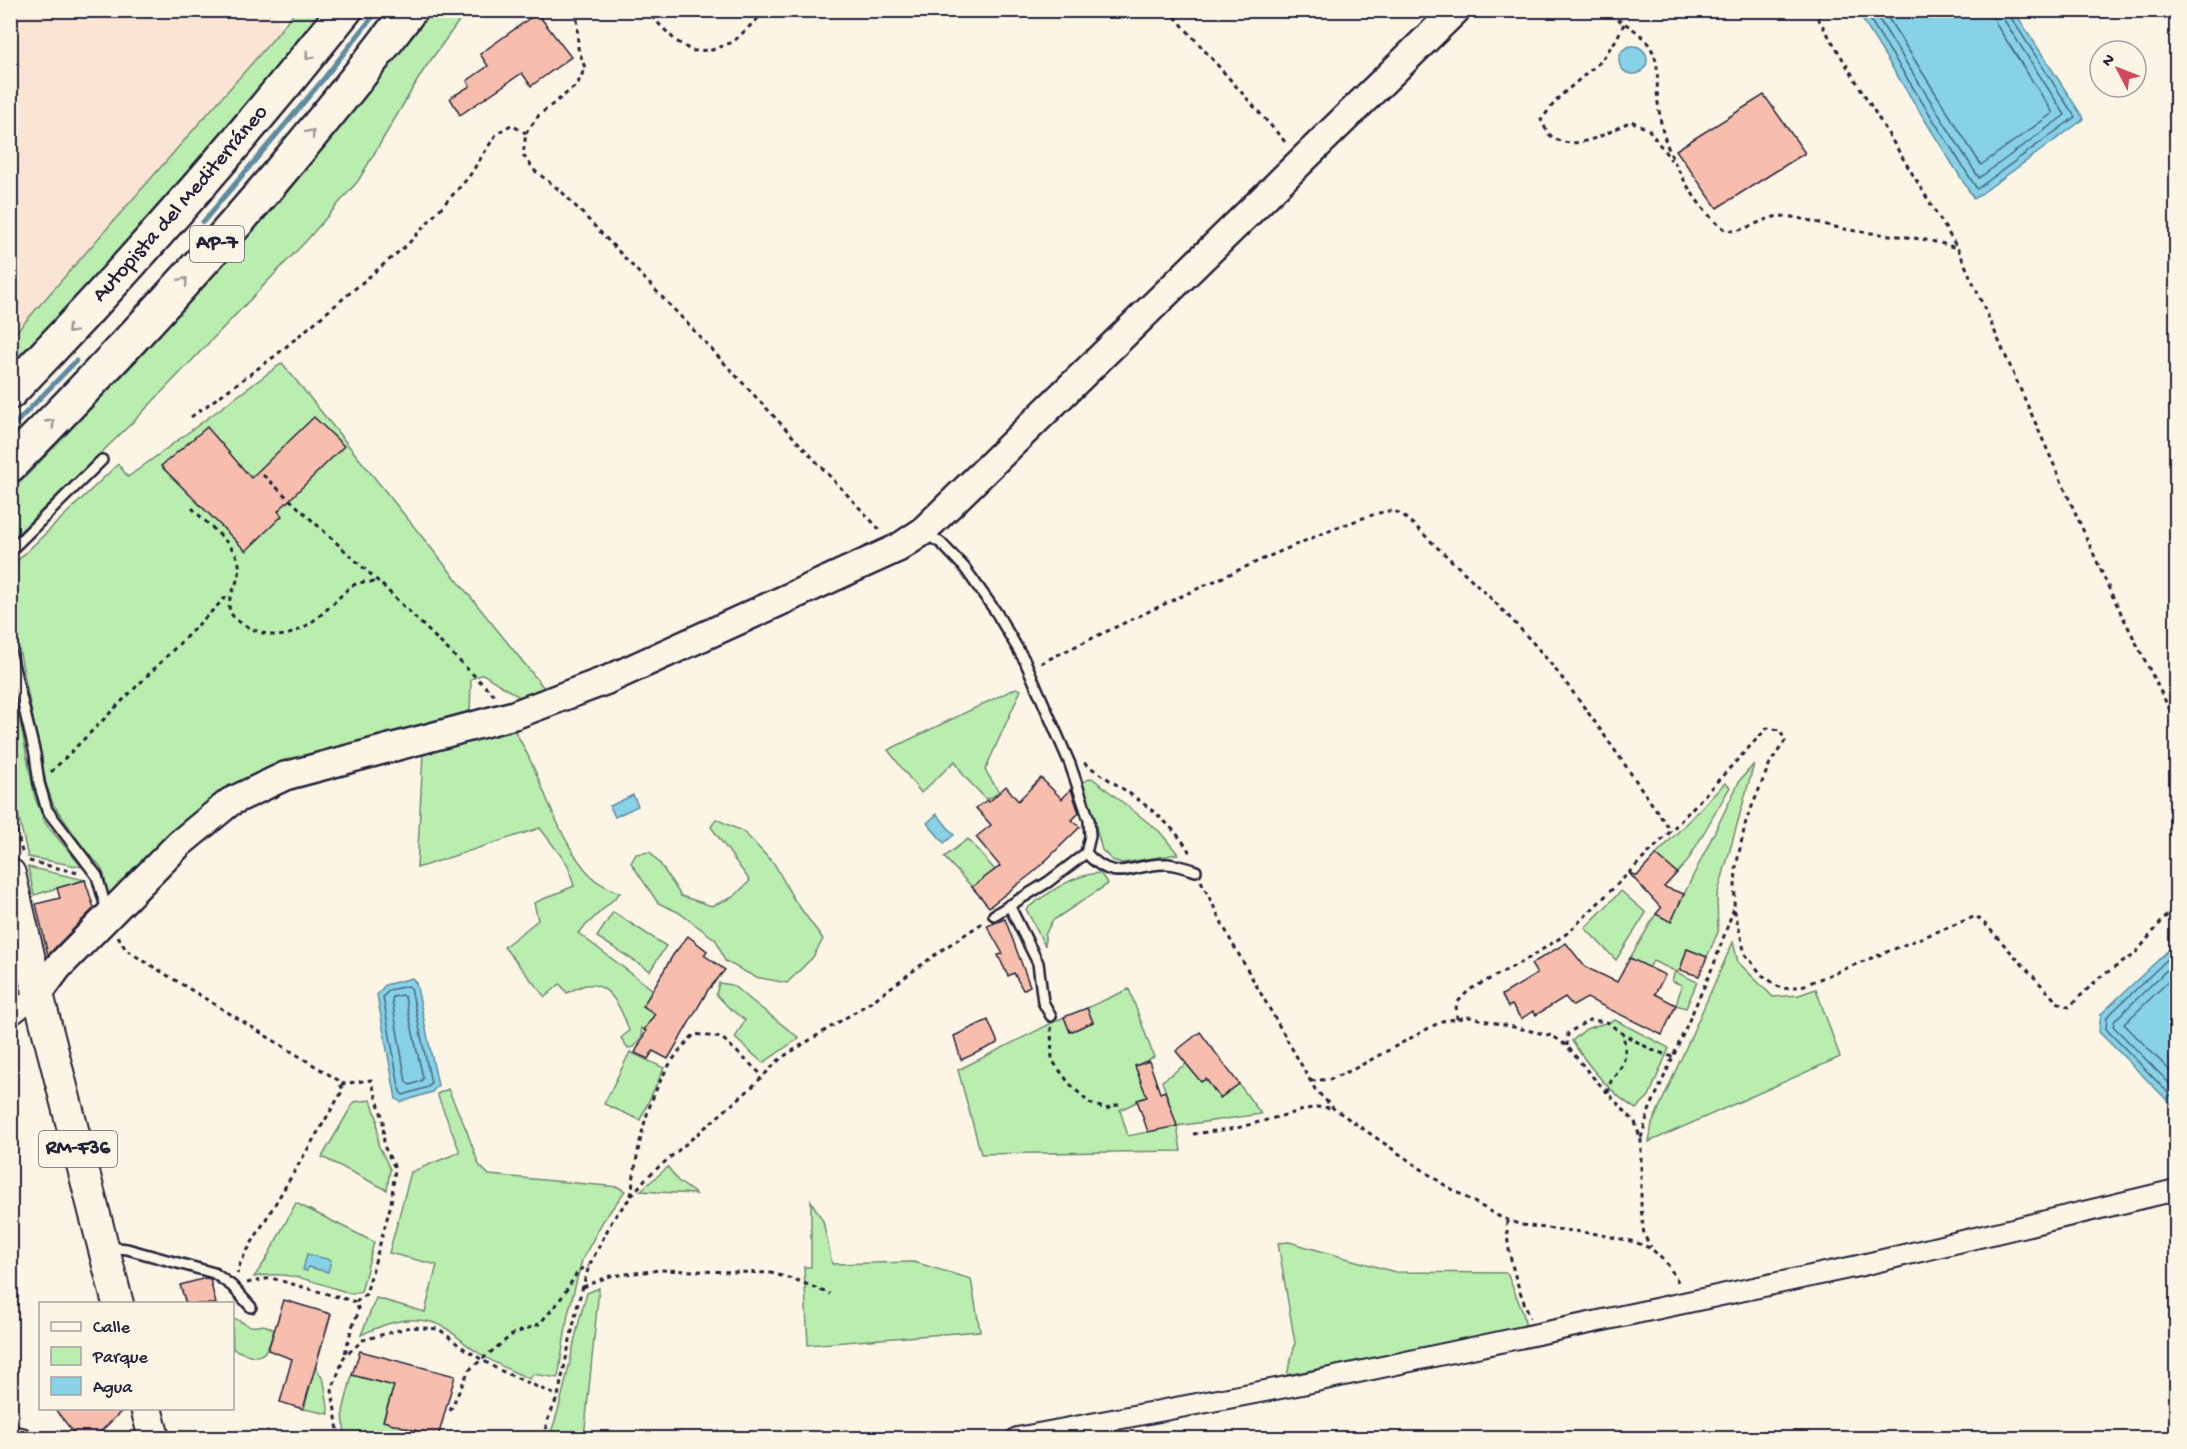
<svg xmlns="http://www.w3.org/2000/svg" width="2187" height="1449" font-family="'Gochi Hand',sans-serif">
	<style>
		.built { fill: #fae4d4 }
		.green { fill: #baeeae; stroke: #6e8874; stroke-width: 1.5 }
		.water { fill: #87d2e7; stroke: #5f8ca2; stroke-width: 1.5 }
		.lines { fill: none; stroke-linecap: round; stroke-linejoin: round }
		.shore { stroke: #4a6880; stroke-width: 1.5 }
		.stream { stroke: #5f8ca2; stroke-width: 5 }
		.building { fill: #f7bead; stroke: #22223b; stroke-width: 1.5 }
		.lane-casing { stroke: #22223b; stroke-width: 14 }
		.street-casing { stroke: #22223b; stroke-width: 24 }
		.secondary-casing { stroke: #22223b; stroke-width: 32 }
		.primary-casing { stroke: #22223b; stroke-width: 34 }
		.highway-casing { stroke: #22223b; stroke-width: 38 }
		.path { stroke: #22223b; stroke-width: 3; stroke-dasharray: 4.5 4.5; stroke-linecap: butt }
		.lane { stroke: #fcf5e5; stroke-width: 9 }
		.street { stroke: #fcf5e5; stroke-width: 20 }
		.secondary { stroke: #fcf5e5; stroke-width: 27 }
		.primary { stroke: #fcf5e5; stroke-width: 30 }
		.highway { stroke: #fcf5e5; stroke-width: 33 }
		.oneway { stroke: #9a9698 }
		.labels { text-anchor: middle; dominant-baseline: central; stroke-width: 5; stroke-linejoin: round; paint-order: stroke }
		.shield { fill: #fcf5e5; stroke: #63616e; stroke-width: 1.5 }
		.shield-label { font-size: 21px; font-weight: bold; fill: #22223b }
		.street-label { font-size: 22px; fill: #22223b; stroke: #fcf5e5 }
	</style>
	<rect width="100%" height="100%" fill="#fcf5e5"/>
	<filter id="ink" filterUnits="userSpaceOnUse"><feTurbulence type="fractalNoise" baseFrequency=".0167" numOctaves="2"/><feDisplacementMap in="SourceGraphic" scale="12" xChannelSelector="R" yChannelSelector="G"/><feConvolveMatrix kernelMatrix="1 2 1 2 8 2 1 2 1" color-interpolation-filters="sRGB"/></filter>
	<g filter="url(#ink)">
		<path class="built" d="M11,11H270L283,28L11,338Z"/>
		<g class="green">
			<path d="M295,11H323L250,101L145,226L11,370V338L274,38Z"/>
			<path d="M431,11H466L423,71L358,181L307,240L136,419L11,540V492L139,358L281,200Z"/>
			<path d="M282,363L548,693L527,702L483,674L471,679L470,716L278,768L109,904L104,875L100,866L85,850L53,804L46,784L11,609L10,577L17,561L118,464L128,477Z"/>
			<path d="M10,670L35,798L46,824L82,867L28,857L11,784Z"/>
			<path d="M1016,688L1021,690L985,770L999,792L987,800L964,776L955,761L921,793L888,750Z"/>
			<path d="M511,725C542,772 554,837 592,877C598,884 611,889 620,893L578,933L653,990L643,1006L655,1014L644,1030L641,1028L642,1037L634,1047L628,1048L621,1038L629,1031C623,1012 611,981 586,985C580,986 573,990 567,993L560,984L545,997L504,947L538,920L534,903L574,886L568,865L540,828L417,868L423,754Z"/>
			<path d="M1754,764L1717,896L1718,932L1707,957L1687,949L1680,970L1676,972L1697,982L1686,1008L1676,1005L1682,985L1672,981L1675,971L1653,961L1649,968L1630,958L1656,914L1671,921L1740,780Z"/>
			<path d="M1092,778L1160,832L1178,854L1122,863L1112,860L1102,850L1093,816L1081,785L1085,781Z"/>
			<path d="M1725,783L1730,787L1687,862L1677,873L1656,855Z"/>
			<path d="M716,819L744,832L775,865L793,898L823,939L813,957L787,983L755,977L725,961L716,940L678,912L658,903L631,863L636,854L650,852L661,865L681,896L712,906L733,897L750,881L711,827Z"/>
			<path d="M968,839L995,870L972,887L944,857Z"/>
			<path d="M28,867L85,880L34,895Z"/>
			<path d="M1100,873L1108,884L1052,921L1045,935V946L1026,909C1050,892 1071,875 1100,873Z"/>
			<path d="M1621,891L1646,913L1616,960L1585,928Z"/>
			<path d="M613,912L666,946L650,971L597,937Z"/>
			<path d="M1733,942L1738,962L1773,997L1799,995L1816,989L1840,1057L1649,1142L1652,1124Z"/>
			<path d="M719,983L732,985L799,1038L763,1063L735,1038L745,1020L729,1008L716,994Z"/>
			<path d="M1129,989L1154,1057L1135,1066L1147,1097L1120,1110L1128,1136L1177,1126L1162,1081L1186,1064L1206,1079L1220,1098L1239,1084L1261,1114L1177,1126L1181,1151L981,1154L958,1070L1064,1017L1070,1032L1093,1022L1087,1008Z"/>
			<path d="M1615,1020L1669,1048L1649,1096L1636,1109C1610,1093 1589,1067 1572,1041L1586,1029Z"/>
			<path d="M630,1052L664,1068L640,1120L604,1104Z"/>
			<path d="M448,1089L466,1129L479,1165L489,1175L618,1187L625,1191L603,1221L582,1260L568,1314L558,1378L533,1374L530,1379C511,1371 493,1363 476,1351C464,1344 454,1332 442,1326C414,1313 387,1322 361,1335L376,1298L425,1312L437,1265L389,1253L411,1172L460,1152L437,1094Z"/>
			<path d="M371,1100L377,1118L378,1144L390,1169L387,1190L322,1157L354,1102Z"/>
			<path d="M668,1167L678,1181L696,1194L640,1191Z"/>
			<path d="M811,1201L823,1221L832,1264L914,1262L971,1279L980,1331L808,1345L804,1267H811Z"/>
			<path d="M296,1203L374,1242L361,1292L352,1294C320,1284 288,1269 254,1277L265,1261Z"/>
			<path d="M1289,1242L1395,1272L1507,1273L1523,1313L1526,1328L1287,1375L1295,1343L1278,1243Z"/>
			<path d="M599,1288L584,1438H554L551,1432C568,1387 572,1339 587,1293Z"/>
			<path d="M232,1318C240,1319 244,1325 250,1326C263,1328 260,1321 274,1330C265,1359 262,1361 233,1349Z"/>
			<path d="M315,1366L324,1381L329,1414L304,1409Z"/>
			<path d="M352,1375L394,1386L383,1421L438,1437L437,1438H345L343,1411Z"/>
		</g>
		<g class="water">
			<path d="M1857,11H2014L2084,119L1974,199Z"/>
			<circle cx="1633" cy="60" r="14"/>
			<path d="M633,795L638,806L615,817L610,806Z"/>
			<path d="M937,814L954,835L944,843L927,823Z"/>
			<path d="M2176,943V1109L2099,1032L2101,1014Z"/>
			<path d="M412,978L416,983L438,1085L432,1092L401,1102L396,1099L377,995L385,985Z"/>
			<path d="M307,1254L331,1260L328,1272L308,1267L307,1271L303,1270Z"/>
		</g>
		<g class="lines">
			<g class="shore">
				<path d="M1864,10L1977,189L2075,117L2010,16L2009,10"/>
				<path d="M1873,10L1979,178L2065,115L2004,20L2002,10"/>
				<path d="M1883,10L1981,165L2053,113L1996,24L1993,10"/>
				<path d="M2176,951L2107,1017L2106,1029L2176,1101"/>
				<path d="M2176,961L2115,1020L2113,1026L2176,1090"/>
				<path d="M2176,974L2124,1024L2176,1077"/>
				<path d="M408,986L411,988L431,1083L428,1087L403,1095L400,1092L383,997L389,990Z"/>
				<path d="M402,995L405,997L423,1078L421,1081L410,1085L406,1082L392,1000L393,997Z"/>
			</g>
			<g class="stream">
				<path d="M203,222L321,82L378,10"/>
				<path d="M10,429L76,361"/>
			</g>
		</g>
		<g class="building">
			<path d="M537,13L571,57L531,86L522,73L460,115L450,98L470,86L467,81L488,66L480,54Z"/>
			<path d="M1764,95L1805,153L1717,208L1676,150Z"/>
			<path d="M314,417L344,446L278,511L282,516L246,551L161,466L207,427L251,478Z"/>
			<path d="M1041,778L1062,799L1071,789L1079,813L1072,820L1080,827L1035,871L989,907L972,887L1000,866L976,837L991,825L976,808L987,800L989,802L1006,786L1018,801Z"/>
			<path d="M1656,855L1677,873L1664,887L1684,894L1671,922L1656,914L1661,908L1629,873L1637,876Z"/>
			<path d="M85,880L94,908L48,955L36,904L60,898L57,888Z"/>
			<path d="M1005,919L1030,986L1023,990L1014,973L1008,976L998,955L1003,954L987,926Z"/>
			<path d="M688,936L707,951L704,955L725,970L708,990L668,1059L653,1051L648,1059L635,1053L646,1031L644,1030L655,1014L643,1006L673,955Z"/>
			<path d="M1566,943L1585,967L1617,982L1630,958L1665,975L1655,994L1676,1005L1662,1035L1587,998L1573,1006L1565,997L1536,1015L1533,1011L1521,1019L1512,1005L1508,1007L1502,995L1537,974L1531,964Z"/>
			<path d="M1687,949L1707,957L1699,976L1680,970Z"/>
			<path d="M1087,1008L1093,1022L1070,1032L1064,1017Z"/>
			<path d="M988,1020L998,1043L961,1060L954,1036Z"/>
			<path d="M1200,1032L1239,1084L1220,1098L1206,1079L1201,1082L1176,1051Z"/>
			<path d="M1149,1061L1160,1093L1165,1091L1177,1126L1148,1132L1137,1100L1147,1097L1135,1066Z"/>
			<path d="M206,1278L210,1279L216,1304H186L180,1285Z"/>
			<path d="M284,1300L331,1314L303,1409L280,1402L292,1359L268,1350Z"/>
			<path d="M360,1351L455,1376L438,1437L383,1421L394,1386L352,1375Z"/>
			<path d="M54,1408H125L94,1438H78Z"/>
		</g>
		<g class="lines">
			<defs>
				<g id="lane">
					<path d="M924,533L941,543L964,567L996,612L1025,661L1070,764L1089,820L1090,836L1086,853L1048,882L994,915"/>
					<path d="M10,551L102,460"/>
					<path d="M10,651L35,754L39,783L47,810L97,876L107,911"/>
					<path d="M1086,853C1118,887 1132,862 1168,864C1177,865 1187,868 1196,871"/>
					<path d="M1009,905L1038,963L1043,1002L1051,1016"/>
					<path d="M108,1247L127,1249L214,1273L232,1286L251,1307"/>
				</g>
				<g id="street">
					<path d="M10,943L38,994L10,1016"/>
					<path d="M10,1436L22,1438"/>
					<path d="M1017,1438L1302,1384L1858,1266L2176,1190"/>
				</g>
				<path id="secondary" d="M38,994L58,967L179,844L230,802L285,776L514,715L607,680L898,548L922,532L1456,10"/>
				<g id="primary">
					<path d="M10,874L38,994L118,1304"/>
					<path d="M146,1408L154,1438"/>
				</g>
				<g id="highway">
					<path id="s1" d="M10,392C128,270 239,143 345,10"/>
					<path d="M10,465C152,322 288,171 410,10"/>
				</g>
			</defs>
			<use href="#lane" class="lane-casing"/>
			<use href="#street" class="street-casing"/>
			<use href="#secondary" class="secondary-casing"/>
			<use href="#primary" class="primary-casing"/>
			<use href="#highway" class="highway-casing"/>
			<g class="path">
				<path d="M577,10L578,48L585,68L577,85L539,115L526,133L523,155L535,171L562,192L684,320L882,532"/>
				<path d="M645,10L676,41L692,51L712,50L733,42L767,10"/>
				<path d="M1169,10L1287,144"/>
				<path d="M1602,10C1616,19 1636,28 1647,42C1663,64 1655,80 1658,103C1660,115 1661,128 1665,139C1673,165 1702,216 1725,229C1739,237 1764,216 1781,216C1802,217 1824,225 1844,229C1881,236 1920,235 1956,248"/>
				<path d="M1813,10L1958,249L2111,593L2176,722"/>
				<path d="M1624,24L1616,40L1600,62L1559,97L1541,120C1544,125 1547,133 1551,136C1574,154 1609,132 1631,121L1649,130L1671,160"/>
				<path d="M191,417L275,356L408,244L468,178L497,133L511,125L526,133"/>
				<path d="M263,475L380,583L496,697"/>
				<path d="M192,508C203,520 229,541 236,555C252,585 203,606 250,628C261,633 274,637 286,635C307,629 323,613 338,599C343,593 349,587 356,584C363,581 371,582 378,583"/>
				<path d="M1041,663C1084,642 1369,504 1394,511C1406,515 1429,540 1439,549C1475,582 1509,615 1541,652C1588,708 1629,772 1671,831"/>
				<path d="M1084,763C1119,787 1171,816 1191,855"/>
				<path d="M51,772L229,594"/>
				<path d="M10,804L23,856"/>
				<path d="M29,861L78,873"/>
				<path d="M1201,881L1230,939L1315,1089L1333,1108L1443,1184L1498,1216L1521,1225L1598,1234L1635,1242L1652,1249L1668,1265L1680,1285"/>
				<path d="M118,936L126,950L338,1080L343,1090L241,1261L237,1274"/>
				<path d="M1457,1019L1456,1004L1469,990L1531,957L1569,932L1671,831L1767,728L1780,730L1785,741L1770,763L1746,821L1736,867L1734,908L1745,954L1762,975L1782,989L1802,986L1976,916L1985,924L2057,1002L2069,1007L2100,977L2134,955L2176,904"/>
				<path d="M1051,1027L1052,1060L1069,1083L1089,1103L1106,1109L1120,1104"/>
				<path d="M1567,1046L1568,1033L1589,1020L1607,1022L1623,1034L1652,1050L1673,1057"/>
				<path d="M1311,1081L1331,1079L1354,1069L1442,1021L1470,1017L1553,1036L1567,1046L1590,1074L1635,1122L1641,1140V1207L1644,1235L1651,1247"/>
				<path d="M341,1084L371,1080L383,1119L384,1146L395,1168L391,1204L366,1294L356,1302"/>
				<path d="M1608,1093C1611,1074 1614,1080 1621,1067C1627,1057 1625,1045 1623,1034"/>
				<path d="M1193,1134L1237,1128L1315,1107L1332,1108"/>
				<path d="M1641,1138L1649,1111L1714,964L1734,908"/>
				<path d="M631,1196C639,1137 649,1077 695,1034L722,1038L763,1076"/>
				<path d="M1507,1221C1506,1255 1518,1287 1530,1318"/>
				<path d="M247,1283L271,1278L356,1302L359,1311L352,1327L344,1357"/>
				<path d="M583,1287L610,1276L660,1270L771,1273L799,1281L830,1294"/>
				<path d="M450,1411L469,1370L513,1334L539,1324L558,1303L579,1270L589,1266"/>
				<path d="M339,1438L332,1390L344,1357L363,1340L410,1327L439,1329L460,1346L497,1369L558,1396"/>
				<path d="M548,1438L546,1424L558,1396L578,1303L589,1266L613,1219L646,1178L750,1089L781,1058L871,1002L943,949L984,922"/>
			</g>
			<use href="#lane" class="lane"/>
			<use href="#street" class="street"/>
			<use href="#secondary" class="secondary"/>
			<use href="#primary" class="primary"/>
			<use href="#highway" class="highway"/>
		</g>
		<defs><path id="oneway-chevron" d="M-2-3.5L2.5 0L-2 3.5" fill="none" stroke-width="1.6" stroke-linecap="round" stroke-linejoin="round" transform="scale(1.5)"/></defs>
		<g class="oneway">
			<use href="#oneway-chevron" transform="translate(309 56) rotate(129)"/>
			<use href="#oneway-chevron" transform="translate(311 133) rotate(-50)"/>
			<use href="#oneway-chevron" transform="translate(184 281) rotate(-49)"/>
			<use href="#oneway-chevron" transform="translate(71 330) rotate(133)"/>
			<use href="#oneway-chevron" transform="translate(51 423) rotate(-46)"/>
		</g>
	</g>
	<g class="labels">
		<g class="shield">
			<rect x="190" y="226" width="54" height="36" rx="4.5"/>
			<rect x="39" y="1131" width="78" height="36" rx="4.5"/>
		</g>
		<g class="shield-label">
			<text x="217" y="244">AP-7</text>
			<text x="78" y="1149">RM-F36</text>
		</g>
		<g class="street-label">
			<text stroke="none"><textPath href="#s1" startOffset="254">Autopista del Mediterráneo</textPath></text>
		</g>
	</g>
	<rect width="2187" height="1449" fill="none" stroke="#fcf5e5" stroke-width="36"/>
	<rect x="18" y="18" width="2151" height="1413" fill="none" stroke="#22223b" stroke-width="2" filter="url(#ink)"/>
	<rect x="39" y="1302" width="195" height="108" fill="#fcf5e5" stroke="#a5a1a1" stroke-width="1.5"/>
	<rect x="51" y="1322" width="30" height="9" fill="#fcf5e5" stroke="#a5a1a1" stroke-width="1.5"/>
	<text x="93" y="1332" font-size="18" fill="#22223b">Calle</text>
	<rect x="51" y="1347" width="30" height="18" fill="#baeeae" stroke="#a5a1a1" stroke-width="1.5"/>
	<text x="93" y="1362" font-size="18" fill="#22223b">Parque</text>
	<rect x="51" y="1377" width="30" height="18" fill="#87d2e7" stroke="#a5a1a1" stroke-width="1.5"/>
	<text x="93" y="1392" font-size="18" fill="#22223b">Agua</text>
	<g transform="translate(2118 69) rotate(312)"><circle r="28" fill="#fcf5e5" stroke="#a5a1a1" stroke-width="1.5"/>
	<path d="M0-4.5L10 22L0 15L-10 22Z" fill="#d1495b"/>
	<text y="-9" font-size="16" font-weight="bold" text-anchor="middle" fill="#22223b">N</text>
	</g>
</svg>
